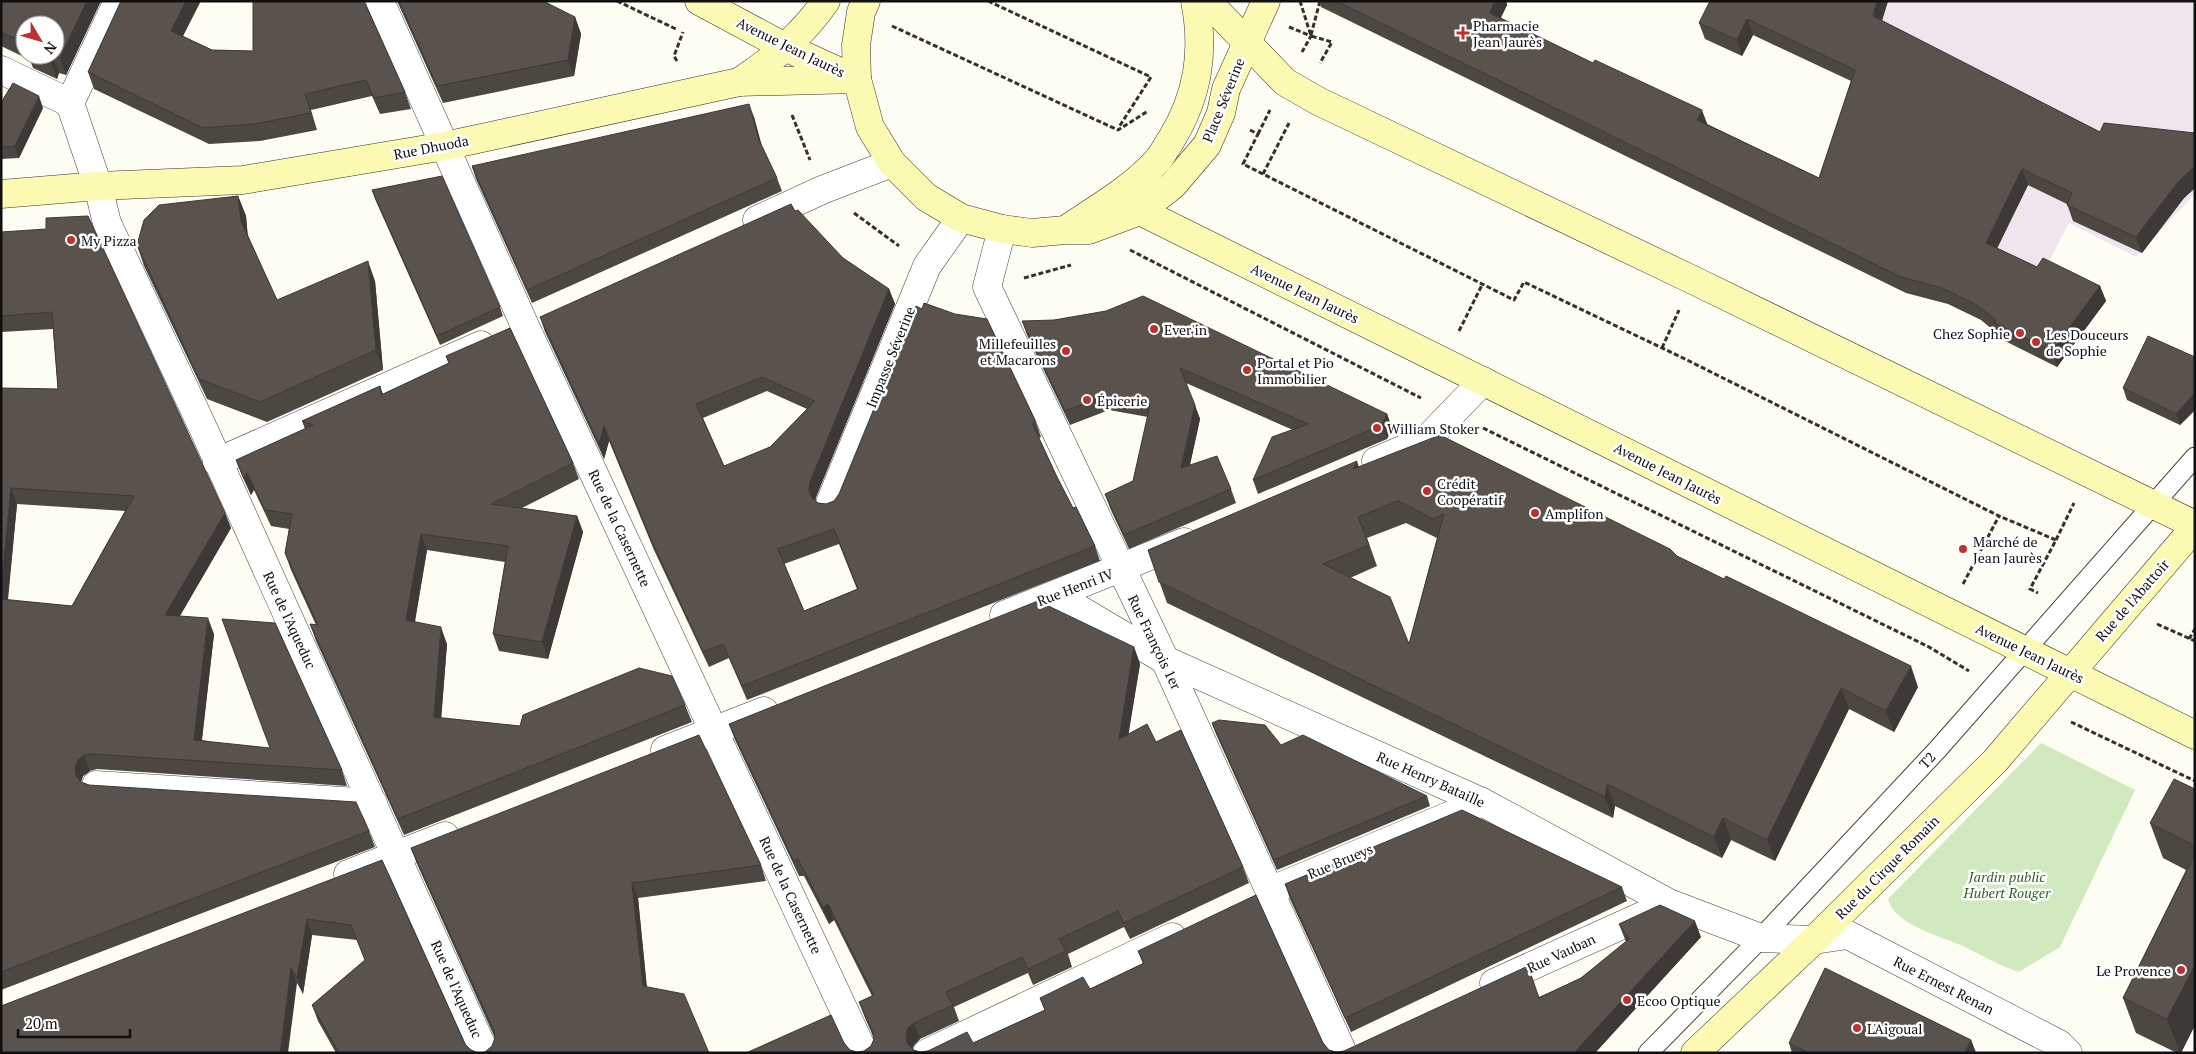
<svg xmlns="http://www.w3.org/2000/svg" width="2196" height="1054" font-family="'PT Serif',serif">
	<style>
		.industrial { fill: #eee5ee }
		.green { fill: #d1e9be }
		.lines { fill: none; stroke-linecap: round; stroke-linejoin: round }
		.lane-casing { stroke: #434343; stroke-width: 21 }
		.street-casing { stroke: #434343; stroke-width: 29 }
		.secondary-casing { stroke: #323232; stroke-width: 29 }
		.path { stroke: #323232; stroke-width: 3; stroke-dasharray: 5 2.5; stroke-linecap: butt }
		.lane { stroke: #fff; stroke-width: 19 }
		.street { stroke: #fff; stroke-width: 28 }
		.secondary { stroke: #fbf9b2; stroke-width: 28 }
		.wall { fill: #4d4742; fill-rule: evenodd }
		.shaded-wall { fill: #3e3936 }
		.building { fill: #59524d; stroke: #3e3936; fill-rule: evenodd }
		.poi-dot { fill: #bc312d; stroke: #fff; stroke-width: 2 }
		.labels { text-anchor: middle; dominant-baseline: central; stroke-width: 5; stroke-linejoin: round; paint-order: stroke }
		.poi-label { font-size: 14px; fill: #101010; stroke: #fff; text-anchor: start }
		.street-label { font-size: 14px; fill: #101010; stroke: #fff }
		.park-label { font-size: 14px; font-style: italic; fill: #2b6622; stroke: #fff }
	</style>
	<rect width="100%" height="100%" fill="#fefdf4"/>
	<path class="industrial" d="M1881,1H2195V194L2136,257L2069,223L2042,275L2026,279L1849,105Z"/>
	<path class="green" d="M2041,743L2135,790L2060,947L2019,972C2000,966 1983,956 1965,947C1942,936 1895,926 1888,899Z"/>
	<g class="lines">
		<defs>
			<path id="lane" d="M1648,1053L1761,938L1938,749L2195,457"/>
			<g id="street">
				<path d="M118,1L70,103L98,186L107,223L204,430L485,1053"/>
				<path d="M380,1L525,326L864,1053"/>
				<path d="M1,70L70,103"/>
				<path d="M757,220L822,190L892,163"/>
				<path d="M1002,229L987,287L1165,660L1343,1053"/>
				<path d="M1376,461L1427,439L1483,381"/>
				<path d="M217,462L481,345"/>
				<path d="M830,503L927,266L961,218"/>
				<path d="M1055,595L1165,660L1482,802L1669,903L1761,938L1814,940L1848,935L2059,1044L2068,1053"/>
				<path d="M1004,615L1184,542"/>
				<path d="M665,750L764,711"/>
				<path d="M96,785L373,803"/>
				<path d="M348,874L445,836"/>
				<path d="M1279,887L1482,802"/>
				<path d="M1494,983L1653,911"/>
				<path d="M927,1053L1172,937"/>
			</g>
			<g id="secondary">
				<path d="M699,1L785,47L849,76"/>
				<path d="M866,1L861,12L856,45L857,79L870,127L892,163L926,197L961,218L1002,229L1032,233L1065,230H1089L1140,211L1173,185L1207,145L1221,113L1226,89L1266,1"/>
				<path d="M1207,1L1285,82L1318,101L1693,280L2195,525"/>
				<path d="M739,82C773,60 803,34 826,1"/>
				<path d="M1,194L98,186L243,180L445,146L739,82L857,79"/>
				<path d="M1140,211L2195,735"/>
				<path d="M1071,226C1100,207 1132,188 1156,162C1162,156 1166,147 1171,140C1198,96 1205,52 1195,1"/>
				<path d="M1695,1053L1814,940L1995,761L2195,527"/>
			</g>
		</defs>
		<use href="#lane" class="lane-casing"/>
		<use href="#street" class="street-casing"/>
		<use href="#secondary" class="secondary-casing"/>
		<g class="path">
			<path d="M617,1L678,30"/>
			<path d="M988,1L1151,77L1119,127"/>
			<path d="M1300,1L1311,36L1332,42L1320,63"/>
			<path d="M892,26L1118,130L1148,111"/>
			<path d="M1289,27L1311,36L1302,52"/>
			<path d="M1311,35L1320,1"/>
			<path d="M677,61L674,56L683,32"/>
			<path d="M792,115L810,160"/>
			<path d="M1250,130L1258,134L1243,164L1263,174L1514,300L1524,282L1681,357L1999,516L2056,540L2030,589L2038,593"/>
			<path d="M1258,134L1270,110"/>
			<path d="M1263,174L1289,123"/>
			<path d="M854,213L899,246"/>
			<path d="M1130,250L1421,398"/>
			<path d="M1024,278L1071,265"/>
			<path d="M1459,331L1482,285"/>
			<path d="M1662,348L1679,310"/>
			<path d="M1483,428L1929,647L1969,671"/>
			<path d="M2056,540L2074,503"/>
			<path d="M1963,584L1999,516"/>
			<path d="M2157,624L2195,641"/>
			<path d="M2189,639L2195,629"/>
			<path d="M2071,722L2195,781"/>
		</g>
		<use href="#lane" class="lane"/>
		<use href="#street" class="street"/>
		<use href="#secondary" class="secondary"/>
	</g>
	<g class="wall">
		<path d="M1,1H101L66,75L59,73L57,79L33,68L30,60L1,46ZM25,25L55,55H25Z"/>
		<path d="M121,1H201L183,36L212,50L253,51V1L405,92L411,109L380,114L372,96L311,110L317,130L260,141L209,144L94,89L88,72Z"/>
		<path d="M397,1H543L575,17L581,34L574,76L443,103Z"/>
		<path d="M1319,1H1506L1507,5L1501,18L1707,124L1819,178L1851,81L1753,35L1742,56L1705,39L1699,23L1710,1H1888L1882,21L2100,132L2195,133V188L2184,198L2142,253L2073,221L2067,204L2028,185L1997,248L2037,267L2100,286L2106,301L2057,367L2001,339L1999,335L1981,320L1948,304L1906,293L1321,7Z"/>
		<path d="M1,101L43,108L19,158L1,159Z"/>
		<path d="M754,117L762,146L777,178L782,191L532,303L476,179L472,166Z"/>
		<path d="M372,190L500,307L503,316L440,345L375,199Z"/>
		<path d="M238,196L246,216L248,237L277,300L375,281L383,370L267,422L207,399L144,266L137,245Z"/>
		<path d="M795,211L843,258L889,289L895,304L816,497L815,500L818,503L826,504L1036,422L1041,437L1039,438L1057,477L1073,508L1095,546L1100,561L747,700L729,658L709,667L654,550L609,441L604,459L545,332L540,317ZM767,391L807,409L770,447L724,466L703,418ZM839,544L857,589L804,611L784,564Z"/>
		<path d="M1,232L225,513L231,528L180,616L214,634L202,740L342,770L347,786L97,769L90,771L83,776L81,782L89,785L369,831L375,847L1,990V388L58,389L53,329L1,332ZM17,504L125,511L72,606L8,600Z"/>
		<path d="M1022,321L1387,414L1392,428L1387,439L1258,494L1253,480L1293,430L1186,383L1200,419L1190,465L1231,489L1236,503L1129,549L1110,508L1105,494L1133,481L1148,417L1109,410L1070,425L1027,335Z"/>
		<path d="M446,356L573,463L579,479L522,508L577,516L583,532L548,659L499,651L493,634L505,562L427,550L415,622L447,644L441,718L520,726L685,705L692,722L404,835L316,641L310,624L316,625L291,570L285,553L289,529L271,526L254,490L251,495L242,476L236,460L305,429L302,421L380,386L383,394L449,363Z"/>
		<path d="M2195,357V410L2180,425L2127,400L2123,388Z"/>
		<path d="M1359,467L1677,556L1918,687L1894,732L1849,709L1775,861L1731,840L1722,858L1615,806L1613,818L1167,603L1148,550ZM1406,523L1437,538L1409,644L1350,578L1377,566L1367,538Z"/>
		<path d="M1134,647L1140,664L1128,734L1156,742L1243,867L1249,883L1130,939L1124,927L1068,954L1072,967L1033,985L1028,973L954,1007L959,1021L920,1039L914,1045L912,1049L920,1052L973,1043L1045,1010L1040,998L1090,989L1143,964L1138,951L1323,1043L1329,1050L1336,1052L1344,1051L1539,997L1581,978L1626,942L1619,924L1701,937L1595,1053H746L844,1043L850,1050L857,1052L864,1051L871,1046L874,1039L873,1036L865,1018L859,1002L872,996L834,920L829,924L804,876H799L735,740L729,724Z"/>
		<path d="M1212,723L1281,745L1427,796L1430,806L1277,870L1216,734Z"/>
		<path d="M2195,789V1025L2181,1053H2177L2136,1033L2123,998L2186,870L2163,858L2150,823Z"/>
		<path d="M411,848L761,865L766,881L638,898L647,987L485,1052L492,1046L495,1038L494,1036L417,864Z"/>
		<path d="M382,860L465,1044L471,1050L478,1053H336L318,1021L312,1005L365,960L357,940L312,935L303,994L297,983L1,1053Z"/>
		<path d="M1285,884L1622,887L1627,901L1351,1032L1290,899Z"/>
		<path d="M1971,1040L1976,1053H1792L1789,1043Z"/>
	</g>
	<g class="shaded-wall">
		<path d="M87,1H101L66,75L60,58Z"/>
		<path d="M186,1H200L177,48L171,31Z"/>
		<path d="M1495,1H1506L1507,5L1495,28L1490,13Z"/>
		<path d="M1877,1H1888L1878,32L1873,16Z"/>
		<path d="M575,17L581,34L574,76L568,60Z"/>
		<path d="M1747,19L1753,35L1742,56L1737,40Z"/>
		<path d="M53,57L59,73L57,79L51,63Z"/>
		<path d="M39,96L43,108L19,158L15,146Z"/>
		<path d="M749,104L754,117L763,153L759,140Z"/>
		<path d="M1702,110L1708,126L1697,120Z"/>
		<path d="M2195,166V188L2184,198L2142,253L2136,237L2178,182Z"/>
		<path d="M2022,169L2028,185L1992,259L1986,243Z"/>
		<path d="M238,196L246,216L248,242L241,221Z"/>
		<path d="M368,261L375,281L383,370L376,350Z"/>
		<path d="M2100,286L2106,301L2057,367L2052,351Z"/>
		<path d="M889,289L895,304L816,497L815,505L809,490L810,482Z"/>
		<path d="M2195,393V410L2180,425L2176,414Z"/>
		<path d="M1195,405L1200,419L1186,482L1181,468Z"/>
		<path d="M1387,414L1392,428L1387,439L1382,425Z"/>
		<path d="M604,426L609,441L604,459L599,444Z"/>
		<path d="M1357,461L1364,483L1353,469Z"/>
		<path d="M247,473L254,490L251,495L244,478Z"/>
		<path d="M11,488L17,504L6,615L1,601V591Z"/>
		<path d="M225,513L231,528L171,631L165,615Z"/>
		<path d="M577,516L583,532L548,659L542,642Z"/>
		<path d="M421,534L427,550L412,637L406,620Z"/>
		<path d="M208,618L214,634L200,755L194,740Z"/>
		<path d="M441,627L447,644L440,734L434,717Z"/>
		<path d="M1134,647L1140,664L1125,756L1119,739Z"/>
		<path d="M1911,666L1918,687L1894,732L1886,711Z"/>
		<path d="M1841,688L1849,709L1775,861L1767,840Z"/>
		<path d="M84,755L90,771L83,776L80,784L76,776L75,768L78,760Z"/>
		<path d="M1607,784L1615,806L1613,818L1605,797Z"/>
		<path d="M1723,818L1731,840L1722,858L1714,837Z"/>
		<path d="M632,883L638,898L648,1002L643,986Z"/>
		<path d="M828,904L834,920L829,924L823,908Z"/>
		<path d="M307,919L312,935L303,994L297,978Z"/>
		<path d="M1695,921L1701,937L1595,1053H1574Z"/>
		<path d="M2195,965V1025L2181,1053H2180L2167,1019Z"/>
		<path d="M291,968L297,983L288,1053H280Z"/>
		<path d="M914,1023L920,1039L914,1045L912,1051L907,1043L906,1035L908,1028Z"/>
		<path d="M1971,1040L1976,1053H1965Z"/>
	</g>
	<g class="building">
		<path d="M1,1H87L60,58L53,57L51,63L35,55H55V25H25V43L1,32Z"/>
		<path d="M121,1H186L171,31L212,50L253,51V1H364L405,92L374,98L366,80L305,94L311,113L254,124L203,128L88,72Z"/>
		<path d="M399,1H543L575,17L568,60L437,86Z"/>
		<path d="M1336,1H1495L1490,13L1593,63L1595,60L1702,110L1697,120L1819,178L1855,70L1747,19L1737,40L1699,23L1710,1H1877L1873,16L2100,132L2104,123L2195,133V166L2178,182L2136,237L2067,205L2072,193L2022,169L1986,243L2037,267L2043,258L2100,286L2052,351L1995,323V319L1975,304L1942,288L1901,277Z"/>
		<path d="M13,83L39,96L15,146L1,147V101H2Z"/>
		<path d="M749,104L759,140L777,178L527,290L472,166Z"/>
		<path d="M442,176L500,307L437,336L372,190Z"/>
		<path d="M238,196L241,221L277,300L368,261L376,350L260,402L199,379L137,245L144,220L159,205Z"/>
		<path d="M791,204L795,211L798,210L843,258L889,289L810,482L809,490L812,498L818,503L826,504L834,501L839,494L916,306L922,309L924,303L955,314L987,319L1036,422L1032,423L1057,477L1073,508L1076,507L1095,546L742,686L723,644L703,652L649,535L604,426L599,444L540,317ZM762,377L815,401L770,447L724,466L696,404ZM834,529L858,589L804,611L778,549Z"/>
		<path d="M88,216L225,513L165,615L208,618L194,740L270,748L222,619L275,623L342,770L91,754L84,755L78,760L75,768L76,776L81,782L89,785L356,802L369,831L1,972V599L72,606L134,496L11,488L1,591V388L58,389L52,312L1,316V232L46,229V218Z"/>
		<path d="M1143,296L1387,414L1382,425L1253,480L1272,437L1308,424L1180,368L1195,405L1181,468L1217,456L1231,489L1124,535L1105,494L1133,481L1150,405L1104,396L1065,411L1022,321L1054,320L1106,311Z"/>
		<path d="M510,328L573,463L491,504L577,516L542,642L493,634L508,546L421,534L406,620L441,627L434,717L520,726L523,715L639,668L672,676L685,705L398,819L310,624L318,625L285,553L292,514L265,510L247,473L244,478L236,460L313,425L302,421L380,386L381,395L449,363L446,356Z"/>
		<path d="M2148,336L2195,357V393L2176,414L2123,388Z"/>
		<path d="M1440,435L1670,549L1677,556L1724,579L1726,576L1911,666L1886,711L1841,688L1767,840L1723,818L1714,837L1607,784L1605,797L1159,582L1148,550L1357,461L1353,469ZM1398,501L1433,519L1444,514L1409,644L1390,597L1323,564L1369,545L1358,517Z"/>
		<path d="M1038,601L1134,647L1119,739L1147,724L1156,742L1181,730L1243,867L1124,923L1118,911L1059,939L1066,951L1028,969L1022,957L946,992L953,1005L914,1023L908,1028L906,1035L907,1043L913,1050L920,1052L928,1051L967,1032L973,1043L1045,1010L1040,998L1083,977L1090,989L1144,963L1138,951L1256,895L1323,1043L1329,1050L1336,1052L1344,1051L1528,966L1539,998L1581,978L1629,939L1619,924L1660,905L1695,921L1574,1053H746L831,1015L844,1043L850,1050L857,1052L864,1051L871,1046L874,1039L872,1030L859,1002L874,995L828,904L823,908L798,859L793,860L729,724Z"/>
		<path d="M1219,720L1265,725L1281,745L1303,735L1427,796L1274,860L1212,723Z"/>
		<path d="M699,735L761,865L632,883L643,986L684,994L709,1053H479L485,1052L492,1046L495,1038L494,1031L411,848Z"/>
		<path d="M2174,779L2195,789V846L2150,823Z"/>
		<path d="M1462,810L1622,887L1345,1018L1285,884Z"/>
		<path d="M2195,854V965L2167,1019L2123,998Z"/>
		<path d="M382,860L465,1044L471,1050L478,1053H339L312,1005L365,960L351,925L307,919L297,978L291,968L280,1053H1V1006Z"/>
		<path d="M1825,968L1971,1040L1965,1053H1809L1789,1043Z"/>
	</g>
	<g class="poi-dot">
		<path d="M1460.5 25.5h5v5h5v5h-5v5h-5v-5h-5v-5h5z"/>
		<circle cx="71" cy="240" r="5"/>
		<circle cx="1154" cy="329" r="5"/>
		<circle cx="2020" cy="333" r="5"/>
		<circle cx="2036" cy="342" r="5"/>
		<circle cx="1066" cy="351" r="5"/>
		<circle cx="1247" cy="370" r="5"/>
		<circle cx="1087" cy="400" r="5"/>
		<circle cx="1377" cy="428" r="5"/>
		<circle cx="1427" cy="491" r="5"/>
		<circle cx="1535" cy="513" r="5"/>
		<circle cx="1963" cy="549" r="5"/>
		<circle cx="2181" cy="970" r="5"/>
		<circle cx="1627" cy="1000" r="5"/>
		<circle cx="1857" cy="1028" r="5"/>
	</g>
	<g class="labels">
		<g class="poi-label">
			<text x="1473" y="25">Pharmacie<tspan x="1473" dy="16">Jean Jaurès</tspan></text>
			<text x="81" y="240">My Pizza</text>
			<text x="1164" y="329">Ever'in</text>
			<text x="2010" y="333" text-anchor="end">Chez Sophie</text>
			<text x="2046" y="334">Les Douceurs<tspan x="2046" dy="16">de Sophie</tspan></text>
			<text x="1056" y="343" text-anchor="end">Millefeuilles<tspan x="1056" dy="16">et Macarons</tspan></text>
			<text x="1257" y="362">Portal et Pio<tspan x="1257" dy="16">Immobilier</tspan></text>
			<text x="1097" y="400">Épicerie</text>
			<text x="1387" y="428">William Stoker</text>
			<text x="1437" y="483">Crédit<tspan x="1437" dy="16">Coopératif</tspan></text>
			<text x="1545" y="513">Amplifon</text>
			<text x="1973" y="541">Marché de<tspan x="1973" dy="16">Jean Jaurès</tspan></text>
			<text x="2171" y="970" text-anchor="end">Le Provence</text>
			<text x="1637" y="1000">Ecoo Optique</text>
			<text x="1867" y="1028">L'Aigoual</text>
		</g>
		<g class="street-label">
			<text transform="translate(791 47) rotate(26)">Avenue Jean Jaurès</text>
			<text transform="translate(1223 100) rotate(-68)">Place Séverine</text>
			<text transform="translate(431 147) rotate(-11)">Rue Dhuoda</text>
			<text transform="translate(1305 293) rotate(26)">Avenue Jean Jaurès</text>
			<text transform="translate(890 357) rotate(-68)">Impasse Séverine</text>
			<text transform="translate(1668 473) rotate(27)">Avenue Jean Jaurès</text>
			<text transform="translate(620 528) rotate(65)">Rue de la Casernette</text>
			<text transform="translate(1075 587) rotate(-21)">Rue Henri IV</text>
			<text transform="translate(2132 600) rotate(-49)">Rue de l'Abattoir</text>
			<text transform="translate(290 620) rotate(65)">Rue de l'Aqueduc</text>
			<text transform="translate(1155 642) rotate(64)">Rue François 1er</text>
			<text transform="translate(2030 653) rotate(26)">Avenue Jean Jaurès</text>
			<text transform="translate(1927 760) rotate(-47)">T2</text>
			<text transform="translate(1431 779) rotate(24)">Rue Henry Bataille</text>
			<text transform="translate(1340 861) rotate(-23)">Rue Brueys</text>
			<text transform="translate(1887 867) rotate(-45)">Rue du Cirque Romain</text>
			<text transform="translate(791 895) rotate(65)">Rue de la Casernette</text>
			<text transform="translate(1561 953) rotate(-25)">Rue Vauban</text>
			<text transform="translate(1944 985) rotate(27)">Rue Ernest Renan</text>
			<text transform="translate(457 989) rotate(66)">Rue de l'Aqueduc</text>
		</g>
		<g class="park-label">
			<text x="2007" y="876">Jardin public<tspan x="2007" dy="16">Hubert Rouger</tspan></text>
		</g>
	</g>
	<rect width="2196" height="1054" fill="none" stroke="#101010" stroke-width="5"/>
	<g transform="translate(40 40) rotate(128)"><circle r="24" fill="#ffffff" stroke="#9f9f9f"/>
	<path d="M0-4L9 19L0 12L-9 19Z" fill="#bc312d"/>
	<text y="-8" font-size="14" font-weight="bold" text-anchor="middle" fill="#101010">N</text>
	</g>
	<path d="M18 1029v8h112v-8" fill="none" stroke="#101010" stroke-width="2.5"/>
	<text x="25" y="1029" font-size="15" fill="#101010" stroke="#ffffff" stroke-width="4" paint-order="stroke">20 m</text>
</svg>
